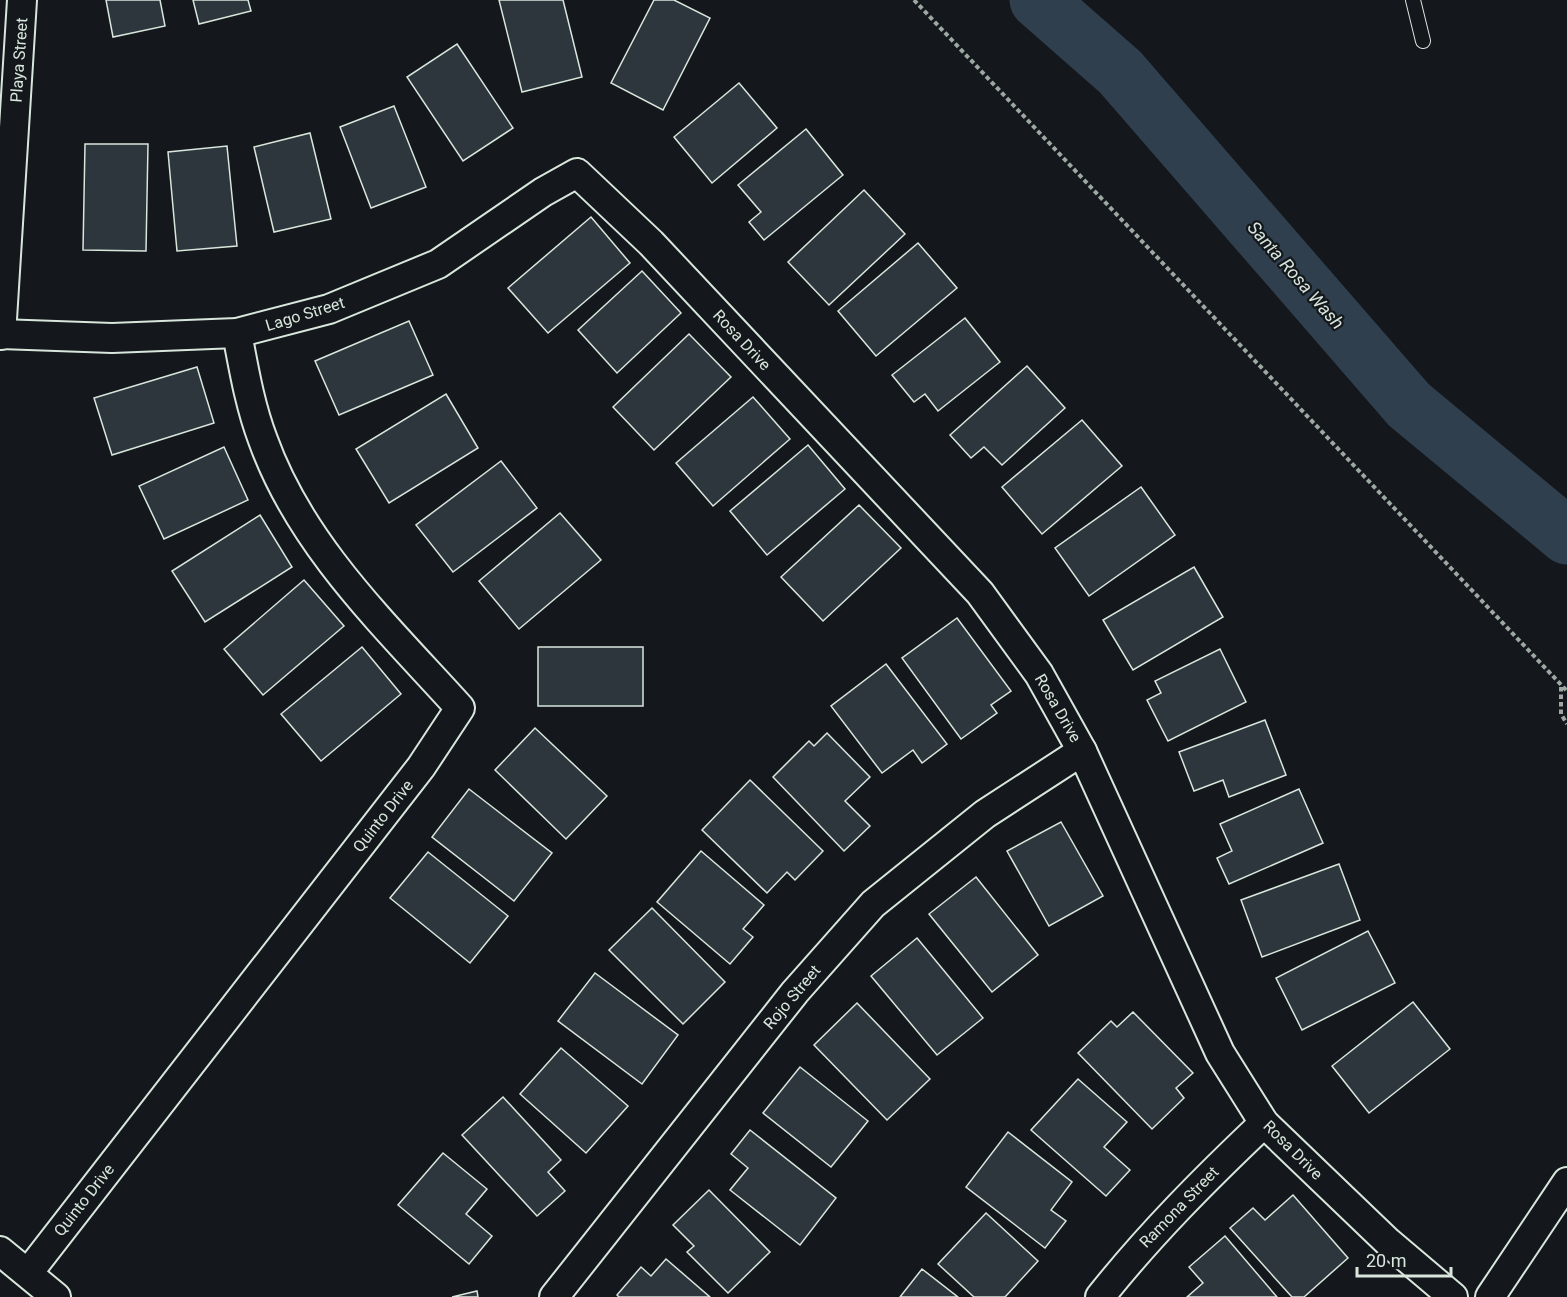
<svg xmlns="http://www.w3.org/2000/svg" width="1567" height="1297" font-family="Roboto,sans-serif">
	<style>
		.lines { fill: none; stroke-linecap: round; stroke-linejoin: round }
		.river { stroke: #2f3f4d; stroke-width: 57 }
		.building { fill: #2c363c; stroke: #d8e6dc; stroke-width: 1.5 }
		.lane-casing { stroke: #d8e6dc; stroke-width: 16 }
		.street-casing { stroke: #d8e6dc; stroke-width: 32 }
		.path { stroke: #9da8a2; stroke-width: 4; stroke-dasharray: 4.5 3; stroke-linecap: butt }
		.lane { stroke: #14181c; stroke-width: 14 }
		.street { stroke: #14181c; stroke-width: 28 }
		.labels { text-anchor: middle; dominant-baseline: central; stroke-width: 4.5; stroke-linejoin: round; paint-order: stroke }
		.street-label { font-size: 16px; fill: #d8e6dc; stroke: #14181c }
		.water-label { font-size: 18px; font-style: italic; fill: #d8e6dc; stroke: #14181c }
	</style>
	<rect width="100%" height="100%" fill="#14181c"/>
	<g class="lines">
		<path class="river" d="M1038,0L1120,72L1409,405L1567,536"/>
	</g>
	<g class="building">
		<path d="M106,0H160L165,26L113,37Z"/>
		<path d="M193,0H248L251,11L199,24Z"/>
		<path d="M499,0H563L582,77L522,92Z"/>
		<path d="M654,0H674L710,18L663,110L611,83Z"/>
		<path d="M457,44L513,128L463,161L407,77Z"/>
		<path d="M739,83L777,128L712,183L674,137Z"/>
		<path d="M394,106L426,187L371,208L340,127Z"/>
		<path d="M806,129L843,175L764,240L749,222L761,212L738,185Z"/>
		<path d="M310,133L331,219L274,232L254,147Z"/>
		<path d="M85,144H148L146,251L83,250Z"/>
		<path d="M227,146L237,246L177,251L168,152Z"/>
		<path d="M864,190L905,234L829,305L788,262Z"/>
		<path d="M591,217L630,263L548,333L508,288Z"/>
		<path d="M918,243L957,288L876,356L838,311Z"/>
		<path d="M642,271L681,313L617,373L578,330Z"/>
		<path d="M965,318L1000,362L938,411L925,394L914,402L892,375Z"/>
		<path d="M409,321L433,375L339,415L315,361Z"/>
		<path d="M689,334L731,377L654,450L613,407Z"/>
		<path d="M1027,366L1065,408L1002,465L984,447L971,458L950,435Z"/>
		<path d="M197,367L214,423L112,455L94,398Z"/>
		<path d="M446,394L478,448L389,503L356,449Z"/>
		<path d="M753,397L790,439L713,506L676,463Z"/>
		<path d="M1082,420L1122,466L1042,534L1002,487Z"/>
		<path d="M808,445L845,489L767,555L730,511Z"/>
		<path d="M224,447L248,500L164,539L139,486Z"/>
		<path d="M501,461L537,508L453,572L416,525Z"/>
		<path d="M1141,487L1175,535L1089,596L1055,548Z"/>
		<path d="M859,505L901,548L823,621L781,577Z"/>
		<path d="M560,513L601,560L519,629L479,581Z"/>
		<path d="M260,515L292,567L205,622L172,571Z"/>
		<path d="M1194,567L1223,617L1133,670L1103,620Z"/>
		<path d="M304,580L344,626L263,695L224,649Z"/>
		<path d="M957,618L1011,691L991,705L997,713L961,739L902,658Z"/>
		<path d="M362,647L401,694L321,761L281,714Z"/>
		<rect x="538" y="647" width="105" height="59"/>
		<path d="M1220,649L1246,702L1168,741L1147,700L1161,693L1155,681Z"/>
		<path d="M886,664L947,744L922,763L913,750L882,773L831,706Z"/>
		<path d="M1265,720L1286,775L1229,797L1223,780L1194,791L1179,752Z"/>
		<path d="M535,728L607,796L566,839L495,770Z"/>
		<path d="M827,733L870,777L845,801L870,826L844,851L773,777L809,741L814,746Z"/>
		<path d="M750,780L823,851L795,880L787,872L767,893L702,830Z"/>
		<path d="M469,789L552,853L514,901L432,837Z"/>
		<path d="M1299,789L1323,843L1229,884L1217,858L1232,851L1220,824Z"/>
		<path d="M1061,822L1103,896L1049,926L1007,851Z"/>
		<path d="M701,851L764,905L743,929L753,937L730,964L657,902Z"/>
		<path d="M428,852L508,916L470,963L390,898Z"/>
		<path d="M1339,864L1360,920L1262,957L1241,900Z"/>
		<path d="M976,877L1038,955L992,992L929,914Z"/>
		<path d="M652,908L725,982L683,1024L609,950Z"/>
		<path d="M1368,931L1395,983L1302,1030L1276,978Z"/>
		<path d="M917,938L983,1018L937,1055L871,976Z"/>
		<path d="M595,973L678,1035L642,1084L558,1021Z"/>
		<path d="M1413,1002L1450,1049L1369,1113L1332,1066Z"/>
		<path d="M857,1003L930,1079L887,1120L814,1045Z"/>
		<path d="M1133,1012L1193,1073L1176,1088L1184,1098L1152,1129L1078,1053L1111,1021L1117,1027Z"/>
		<path d="M561,1048L628,1106L586,1153L520,1094Z"/>
		<path d="M800,1067L868,1121L831,1167L763,1113Z"/>
		<path d="M1078,1079L1127,1122L1104,1147L1130,1170L1106,1196L1031,1130Z"/>
		<path d="M503,1097L561,1160L548,1172L565,1191L537,1216L462,1135Z"/>
		<path d="M750,1130L836,1198L800,1245L730,1190L748,1168L731,1154Z"/>
		<path d="M1008,1132L1072,1182L1051,1210L1066,1221L1045,1248L966,1187Z"/>
		<path d="M443,1153L487,1189L466,1214L492,1236L469,1264L398,1205Z"/>
		<path d="M709,1190L770,1252L728,1293L687,1252L694,1246L673,1225Z"/>
		<path d="M1293,1195L1348,1258L1304,1297H1292L1230,1228L1253,1208L1265,1220Z"/>
		<path d="M986,1213L1038,1261L1005,1297H974L938,1264Z"/>
		<path d="M1225,1236L1277,1297H1187L1203,1283L1189,1267Z"/>
		<path d="M666,1259L710,1297H619L617,1295L641,1267L651,1276Z"/>
		<path d="M922,1269L958,1297H900Z"/>
		<path d="M477,1291L478,1297H452Z"/>
	</g>
	<g class="lines">
		<defs>
			<path id="lane" d="M1413,0L1423,41"/>
			<g id="street">
				<path d="M0,334L112,338L237,333L329,309L438,264L543,192L577,173L651,243L980,593L1039,674L1082,751L1220,1053L1264,1123L1388,1242L1453,1297"/>
				<path d="M1,335L22,0"/>
				<path d="M0,1251L56,1297"/>
				<path d="M28,1273L421,767L460,708C386,626 301,546 263,440C250,406 244,370 237,333"/>
				<path d="M554,1297L795,992L873,904L985,814L1082,751"/>
				<path d="M1100,1297C1150,1234 1206,1178 1264,1123"/>
				<path d="M1490,1297L1567,1182"/>
			</g>
		</defs>
		<use href="#lane" class="lane-casing"/>
		<use href="#street" class="street-casing"/>
		<g class="path">
			<path d="M914,0L1567,691"/>
			<path d="M1561,687V714L1567,724"/>
		</g>
		<use href="#lane" class="lane"/>
		<use href="#street" class="street"/>
	</g>
	<g class="labels">
		<g class="street-label">
			<text transform="translate(19 60) rotate(-86)">Playa Street</text>
			<text transform="translate(305 314) rotate(-17)">Lago Street</text>
			<text transform="translate(742 340) rotate(47)">Rosa Drive</text>
			<text transform="translate(1058 708) rotate(60)">Rosa Drive</text>
			<text transform="translate(383 816) rotate(-52)">Quinto Drive</text>
			<text transform="translate(792 997) rotate(-50)">Rojo Street</text>
			<text transform="translate(1293 1150) rotate(45)">Rosa Drive</text>
			<text transform="translate(84 1200) rotate(-52)">Quinto Drive</text>
			<text transform="translate(1179 1207) rotate(-46)">Ramona Street</text>
		</g>
		<g class="water-label">
			<text transform="translate(1296 275) rotate(49)">Santa Rosa Wash</text>
		</g>
	</g>
	<path d="M1357 1267v9h94v-9" fill="none" stroke="#d8e6dc" stroke-width="3"/>
	<text x="1366" y="1267" font-size="18" fill="#d8e6dc" stroke="#14181c" stroke-width="4.5" paint-order="stroke">20 m</text>
</svg>
